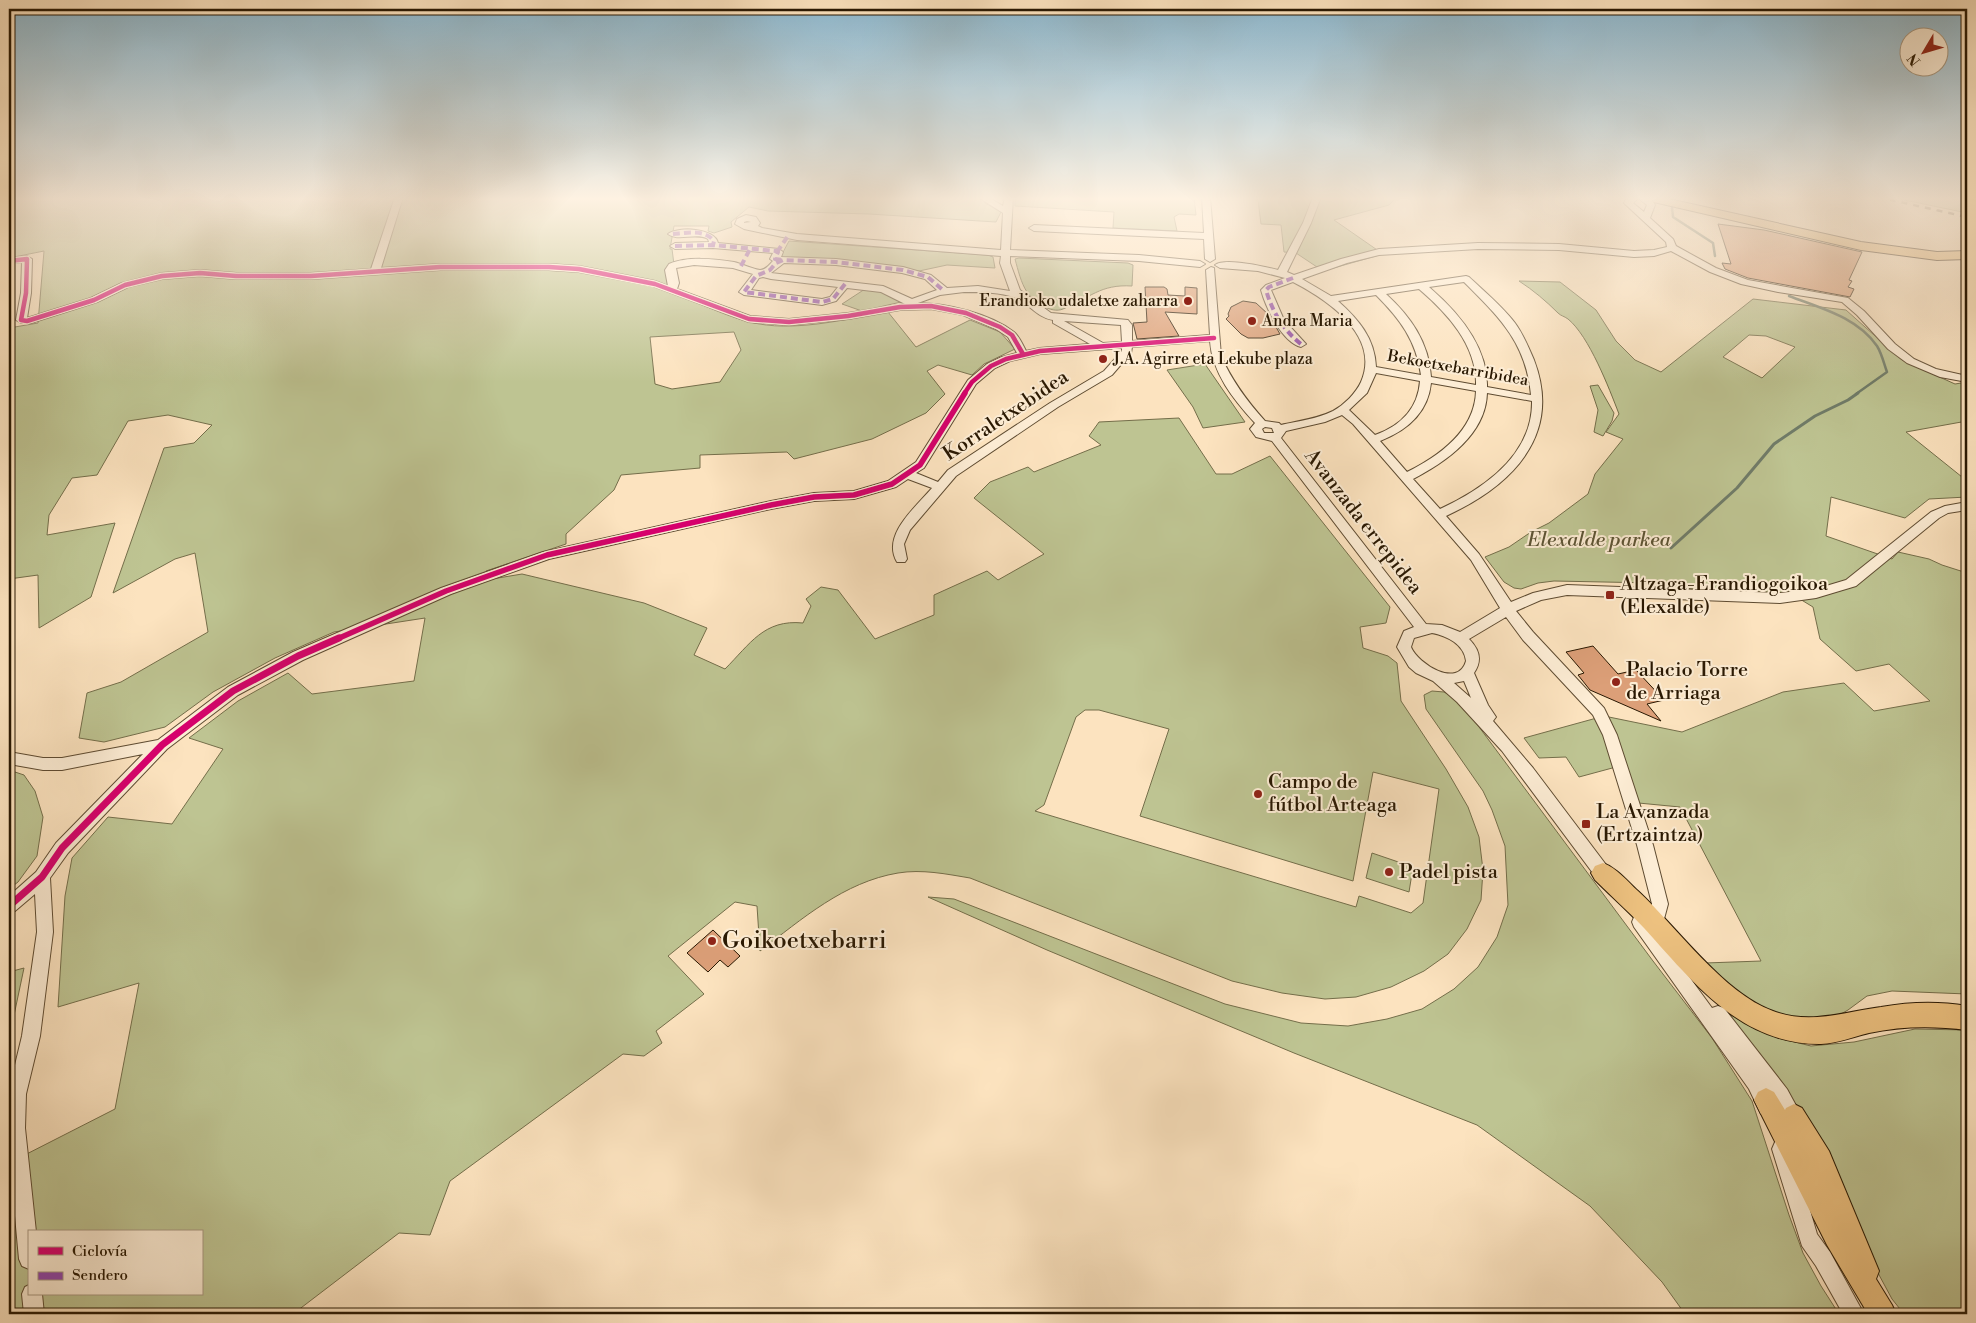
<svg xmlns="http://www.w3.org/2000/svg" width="1976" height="1323" font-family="'Libre Bodoni',serif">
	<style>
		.green { fill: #bec492; stroke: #746e4a; fill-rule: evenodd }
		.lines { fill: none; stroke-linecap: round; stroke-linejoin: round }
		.stream-far1 { stroke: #707c69; stroke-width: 2.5 }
		.stream { stroke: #707c69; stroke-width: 3 }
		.building { fill: #dc9f78; stroke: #291802 }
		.minor-casing { stroke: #5e4b31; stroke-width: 2 }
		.major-casing { stroke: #291802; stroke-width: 2 }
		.highway-casing { stroke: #291802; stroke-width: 2 }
		.minor { fill: #fdedd5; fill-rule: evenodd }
		.major { fill: #eec280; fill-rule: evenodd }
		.highway { fill: #eec280; fill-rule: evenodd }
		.rail { stroke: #291802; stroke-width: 2.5; stroke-dasharray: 6 6; stroke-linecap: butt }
		.quiet { stroke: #8e44ad; stroke-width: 4; stroke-dasharray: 7 4; stroke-linecap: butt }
		.cycleway-far2-casing { stroke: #fdedd5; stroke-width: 7 }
		.cycleway-far1-casing { stroke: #fdedd5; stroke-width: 8 }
		.cycleway-casing { stroke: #fdedd5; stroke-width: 10 }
		.cycleway-far2 { stroke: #d6006c; stroke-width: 4.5 }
		.cycleway-far1 { stroke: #d6006c; stroke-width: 5.5 }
		.cycleway { stroke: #d6006c; stroke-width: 7 }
		.poi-dot { fill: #8f2418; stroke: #fdedd5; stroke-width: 2 }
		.labels { text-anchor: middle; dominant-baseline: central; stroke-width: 4; stroke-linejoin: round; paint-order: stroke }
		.far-poi-label { font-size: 16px; fill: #291802; stroke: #fdedd5; text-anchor: start }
		.far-street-label { font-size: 16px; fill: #291802; stroke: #fdedd5 }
		.street-label { font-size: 20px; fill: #291802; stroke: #fdedd5 }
		.park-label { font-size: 20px; font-style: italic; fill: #5d5434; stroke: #fdedd5 }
		.poi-label { font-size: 20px; fill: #291802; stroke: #fdedd5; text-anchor: start }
		.near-poi-label { font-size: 24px; fill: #291802; stroke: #fdedd5; text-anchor: start }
	</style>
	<rect width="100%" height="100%" fill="#fce3bf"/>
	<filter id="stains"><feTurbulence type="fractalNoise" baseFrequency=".004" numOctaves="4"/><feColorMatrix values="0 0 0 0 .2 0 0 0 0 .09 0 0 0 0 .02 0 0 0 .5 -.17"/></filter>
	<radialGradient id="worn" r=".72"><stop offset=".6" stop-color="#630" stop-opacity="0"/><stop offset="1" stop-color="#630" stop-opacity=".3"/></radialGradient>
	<g class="green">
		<path d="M9,197H984L985,203L1001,212L996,222L869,214L768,211L749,207L731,222L732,227L714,233L708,231L709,226H674L670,249H672L678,295C702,304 725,316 750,322C792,333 846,319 888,312L916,347L970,320L1000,332L1015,349L984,364L972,375L938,365L927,371L945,394L926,413L872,439L794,459L787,452L700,455V468L621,475L614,490L566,534V544L486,571L492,579L522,574L644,603L707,628L694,655L725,669C750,644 764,619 803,623L811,606L806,599L821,587L838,590L875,639L934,615V595L987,571L998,580L1044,554L974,498L990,482L1028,467L1034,472L1101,445L1089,436L1099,422L1179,418L1216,474H1232L1270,456L1390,607L1386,623L1360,627L1363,648L1388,656L1397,663L1401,701L1446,769L1468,807L1479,837L1483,870L1481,900L1467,929L1448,954L1424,971L1391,987L1356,997L1325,999L1282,993L1232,981L970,878C946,874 922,869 898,873C844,882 802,919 760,951L757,906L735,902L668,956L704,994L656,1031L662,1043L644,1056L623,1054L450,1181L430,1235L399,1233L293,1314H9V1163L115,1109L139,983L58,1007L65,896L72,858L108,817L172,824L223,749L189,738L238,701L288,673L312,694L414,681L425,618L334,632L275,658L213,692L165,727L104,742L79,738L87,693L121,682L208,632L195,553L175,559L113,593L164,448L194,443L212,425L168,415L128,421L97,475L72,478L49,515L47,535L115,523L91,597L39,628L38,575L9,579V328L38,323L44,251L9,258ZM734,332L741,350L720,382L672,389L655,384L650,337ZM1085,710H1099L1169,729L1140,816L1353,881L1373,772L1439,789L1423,903L1411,913L1359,896L1356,907L1035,811L1044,805L1076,717ZM29,1232H201V1294H29Z"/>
		<path d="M1015,197H1194L1196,215L1179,214L1174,217L1177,231L1113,228L1114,212L1015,206Z"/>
		<path d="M1255,197H1395L1396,198L1389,205L1334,220L1383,254L1323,271L1296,253L1284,252L1281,225L1261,224L1258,200Z"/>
		<path d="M1890,197H1967V213Z"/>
		<path d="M789,241L988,255L993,257L995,268L947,265L919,271L888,266L785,258L781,256Z"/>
		<path d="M1019,258L1128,263L1133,265L1132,286C1100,284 1090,298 1063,309C1051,314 1034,302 1027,292C1021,283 1018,270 1015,259Z"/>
		<path d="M1519,281L1560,282L1596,310L1616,341L1635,360L1661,372L1753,299L1846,310L1902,360L1955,384L1967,382V421L1906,432L1967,481V497L1929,499L1905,518L1831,497L1826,536L1892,559L1898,552L1929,559L1942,565L1967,573V994L1892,991L1867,996L1848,1010L1832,1019L1802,1024L1755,1011L1705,963L1761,961L1680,807L1628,802L1616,767L1579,777L1566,757L1539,758L1524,738L1604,716L1682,732L1783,692L1844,683L1874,711L1930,701L1889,664L1856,671L1820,639L1813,607L1790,593L1699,590L1654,583L1554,581L1538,583L1521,589L1514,588L1504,582L1485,557L1509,547L1531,532L1549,523L1588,494L1595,474L1623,439L1606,432L1619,414C1609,388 1589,336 1568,319C1564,316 1561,316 1558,313C1546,301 1533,290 1519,281ZM1749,335L1766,336L1795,347L1762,378L1723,357Z"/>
		<path d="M865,289L887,293L901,302L862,311L842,304Z"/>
		<path d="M1205,364L1245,422L1203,428L1193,407L1167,370Z"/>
		<path d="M1598,385L1614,413L1612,421L1603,436L1594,432L1598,410L1590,386Z"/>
		<path d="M1432,691L1444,692L1459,700L1653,961L1712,1038L1752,1101L1789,1215L1803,1253L1821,1286L1839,1314H1685L1662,1282L1590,1206L1477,1125L1294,1053L1047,950L928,897L954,899L1225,1004L1301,1023L1348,1026L1387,1019L1422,1009L1454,989L1478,967L1497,937L1508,905L1505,846L1492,810L1483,791L1426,709L1424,695Z"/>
		<path d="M9,770L24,775L35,791L43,817L37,856L18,882L9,889Z"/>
		<path d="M1372,853L1413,867L1409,892L1366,878Z"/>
		<path d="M24,968L9,1039V972Z"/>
		<path d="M1719,1001L1749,1026L1778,1038L1811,1046L1854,1042L1915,1029L1967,1030V1314H1904L1892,1299L1871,1260L1815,1130Z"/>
	</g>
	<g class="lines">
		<g class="stream-far1">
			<path d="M1671,197L1673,217L1713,243L1715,256"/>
			<path d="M1789,296C1820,308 1857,317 1877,346C1882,354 1884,364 1887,372L1856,394"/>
		</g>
		<path class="stream" d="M1671,548L1737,488L1774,444L1815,416L1848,400L1858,393"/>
	</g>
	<g class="building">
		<path d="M1718,224L1764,230L1862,252L1849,280L1852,281L1848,287L1854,289L1850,297L1748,278L1725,269L1722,263L1731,264Z"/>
		<path d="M1145,287H1164L1167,289L1168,295L1185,296V287L1197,288V314L1165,312L1179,336L1137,339L1133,323L1147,322Z"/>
		<path d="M1243,301L1256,303L1269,315L1280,334L1263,338H1248L1241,334L1226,319L1229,316L1228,314L1231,307Z"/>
		<path d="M1593,646L1618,674L1636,670L1664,700L1647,704L1661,721L1590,690L1578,675L1584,673L1566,652Z"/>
		<path d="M713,930L740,956L728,967L720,960L708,972L687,953Z"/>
	</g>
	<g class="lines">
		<defs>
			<g id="minor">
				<path d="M395,197H403L381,268L440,264H549L579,266L655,281L668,286L665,270L669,264C688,256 714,259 734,262C743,264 752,269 760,270C766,270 769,265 773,261L770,259L773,253L713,248L675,249L670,246L675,243L709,242L708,239C696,232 678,242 668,234C678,226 715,228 718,243L779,249L783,252L781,257L836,259L903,267L931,275L947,288L978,286L1010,291L1000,263L1001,256L797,240L744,229L735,224L737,219L746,215L756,217L760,223L758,226L762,228L797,234L1001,250L1003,213L978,197H988L1003,206L1005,197H1013L1010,250L1139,255L1200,261L1205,264L1200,267L1139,261L1010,256V263L1020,290L1051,313L1128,320L1132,325V341L1210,335L1206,270L1211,267L1214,268L1221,356C1232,381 1247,401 1265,421L1279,423L1281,425C1298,421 1317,419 1333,411C1344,405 1356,393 1361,382C1381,336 1328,300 1293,282L1271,290L1284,320L1306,344L1301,347C1282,342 1266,308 1261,290L1266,285L1285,278L1258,271L1220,268L1215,265C1225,257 1266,267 1278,270L1303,223L1313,197H1321L1311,223L1287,272L1294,275L1341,259L1379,249L1478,243L1559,244L1634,251L1654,250L1667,247L1666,242L1624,203L1627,197C1638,197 1650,194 1655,205L1650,218L1673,239L1676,246L1716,268L1748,280L1848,298L1864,311L1895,344L1914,359L1936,369L1967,376V382L1940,377L1907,363L1888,349L1857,315L1842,302L1778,292L1741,284L1710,272L1671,251L1654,256L1634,257L1559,250L1478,249L1379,255L1347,263L1302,279L1331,296L1466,276L1469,277C1485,292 1502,306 1515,323C1523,334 1529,348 1534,360C1563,436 1511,486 1446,516L1479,554L1511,602L1533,593L1567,585L1780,593L1816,589L1846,580L1931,512L1945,506L1967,502V510L1948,513L1939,518L1856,586L1816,598L1780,603L1567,595L1541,600L1516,611L1533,632L1604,708L1617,735L1653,845L1668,904L1664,919L1652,926L1712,1008L1718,1006L1724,1008L1787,1089L1805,1122L1803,1129L1796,1131L1789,1129L1777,1108L1775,1114L1768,1116L1761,1114L1749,1089L1634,927L1632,922L1634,917L1640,914L1643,916L1651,910L1652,904L1637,845L1603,735L1593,715L1523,640L1506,617L1469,639C1479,649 1483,660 1474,673L1488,705L1496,717L1493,721L1533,768L1613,874L1615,879L1613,884L1607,886L1601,884L1502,751L1457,702L1433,681L1416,673L1409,667L1397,647L1404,631L1414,627L1272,441L1256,437L1250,429L1255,423C1234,400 1212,373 1210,341L1132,347L1131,353L1112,375L1058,407L956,476L910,530L904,544L907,559L905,562H897C881,535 916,507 932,488L908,479L896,487L854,499L814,501L771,509L549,559L451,594L303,660L238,695L167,749L68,853L50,878L53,932L40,1036L26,1094L25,1128L36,1232H29V1269L22,1266L19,1259L9,1151V1090L22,1036L37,932L35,894L15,911L9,913V896L36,872L56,843L143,754L62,770H43L9,764V752L43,758H62L158,740L228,687L293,652L441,588L543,552L771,501L814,493L854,491L888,481L916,462L968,380L987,364L1002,357L1017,353L1008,337L996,329L963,315L931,309L900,310L848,319L789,325L749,322L653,286L579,272L549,270H440L311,279H236L200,276L162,279L128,287L97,302L31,323H21L16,320L21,293L22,262L9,264V258L27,256L32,259L31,293L27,318L91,298L122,283L162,273L200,270L236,273H311L371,269ZM1638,198L1647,205L1644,212L1633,203ZM747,221L751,222L744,223V222ZM784,263L836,265L902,273L925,279L937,290L912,299L883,286L771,273ZM694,265L733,268L753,274L739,292L744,295L822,305L836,301L847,288L881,292L905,304L848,313L789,319L750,316L677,289L679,283L676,268ZM763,277L771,279L838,287L830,297L822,299L751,290L759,278ZM1464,282C1499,317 1526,342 1531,395L1487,387C1488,346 1458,312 1429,287ZM1419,289C1447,313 1477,345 1476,385L1431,377C1429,342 1410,316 1386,294ZM964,292C980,292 1001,292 1016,298C1029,304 1038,318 1053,320V323L1090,344L1040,348L1026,351C1023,345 1019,336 1014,332C991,314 947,303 918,303L940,295ZM1376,295C1400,319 1416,340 1421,375L1376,367C1375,338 1358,319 1338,301ZM1064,321L1121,325L1122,342L1103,343ZM1122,348V351L1104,371L1050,403L948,470L938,482L916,473L924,468L976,384L995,368L1010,361L1040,354ZM1376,373L1420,381C1418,409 1400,426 1375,435L1349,410L1367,393ZM1431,383L1476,391C1475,431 1439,456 1407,472L1380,441C1406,431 1428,413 1431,383ZM1487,393L1532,401C1533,455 1483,489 1440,509L1413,479C1446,462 1486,434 1487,393ZM1342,415L1353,424L1471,560L1500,608L1460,632L1442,625L1426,624L1281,438L1286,431L1325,422ZM1265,427L1272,428L1274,433H1264L1262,429ZM1432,633C1447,636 1464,644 1466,661C1458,689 1418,664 1411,647L1414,638ZM1464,681L1471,698L1454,683Z"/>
				<path d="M1202,197H1210L1215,259L1210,262L1205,259L1204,239L1034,231L1029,228L1034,225L1204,233Z"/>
				<path d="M1782,1139L1789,1142L1792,1149L1817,1234L1830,1252L1864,1314H1843L1816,1266L1802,1246L1772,1149L1775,1142Z"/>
				<path d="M29,1285V1294H42L44,1314H24L22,1294L25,1287Z"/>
			</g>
			<g id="major">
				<path d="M1640,197H1660L1861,242L1937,252L1967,251V259L1937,260L1861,250L1645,200Z"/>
				<path d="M1766,1088L1774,1092L1785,1110L1786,1108L1794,1104L1802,1108L1829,1151L1879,1271L1876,1279L1892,1305L1896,1314H1868L1827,1245L1754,1100L1758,1092Z"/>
			</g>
			<path id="highway" d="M1603,863C1617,868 1627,881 1638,891C1677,927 1723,993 1773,1011C1810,1025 1843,1012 1881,1007C1909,1002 1938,1001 1967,1006V1030C1934,1026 1902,1026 1869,1033C1853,1037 1838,1043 1821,1044C1741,1045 1693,982 1644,928C1628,911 1611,896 1595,880L1591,873L1595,866Z"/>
		</defs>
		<use href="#minor" class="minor-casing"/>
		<use href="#major" class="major-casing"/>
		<use href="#highway" class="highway-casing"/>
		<use href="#minor" class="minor"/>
		<use href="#major" class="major"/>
		<use href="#highway" class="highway"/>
		<path class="rail" d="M1878,197L1967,217"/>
		<g class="quiet">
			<path d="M673,234C686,233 705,229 714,241L713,245"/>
			<path d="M675,246L713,245L776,251L778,252L775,259L783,260"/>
			<path d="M777,252L788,236"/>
			<path d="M741,266L750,249"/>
			<path d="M1293,278L1269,287L1266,290C1272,311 1283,330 1301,344"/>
			<path d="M845,284L833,299L822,302L744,292L756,276L770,270L776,263L783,260L836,262L903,270L928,277L944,291"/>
		</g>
		<defs>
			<g id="cycleway-far2">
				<path d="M9,261L27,259L26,293L21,320L27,321L94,300L125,285L162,276L200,273L236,276H311L440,267H549L579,269L655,284L749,319L789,322L848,316L900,307L931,306L966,313L1000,327L1012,335L1023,354"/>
				<path d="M964,394L972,382L991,366L1006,359L1040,351L1214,338"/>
			</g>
			<path id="cycleway-far1" d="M337,639L446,591L547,555L771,505L814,497L854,495L892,484L920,465L965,393"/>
			<path id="cycleway" d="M9,906L42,877L62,848L162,745L233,691L298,656L339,638"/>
		</defs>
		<use href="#cycleway-far2" class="cycleway-far2-casing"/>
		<use href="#cycleway-far1" class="cycleway-far1-casing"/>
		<use href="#cycleway" class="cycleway-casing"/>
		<use href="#cycleway-far2" class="cycleway-far2"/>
		<use href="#cycleway-far1" class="cycleway-far1"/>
		<use href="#cycleway" class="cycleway"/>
	</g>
	<linearGradient id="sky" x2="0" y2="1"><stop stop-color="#8bb8d0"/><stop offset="0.52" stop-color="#fef2e2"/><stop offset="1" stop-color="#fef2e2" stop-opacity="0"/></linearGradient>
	<rect width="1976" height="382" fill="url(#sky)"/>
	<g class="poi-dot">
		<circle cx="1188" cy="301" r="5"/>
		<circle cx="1252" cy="321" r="5"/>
		<circle cx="1103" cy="359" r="5"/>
		<rect x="1605" y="590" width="10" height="10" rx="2.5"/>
		<circle cx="1616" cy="682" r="5"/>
		<circle cx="1258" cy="794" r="5"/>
		<rect x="1581" y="819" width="10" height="10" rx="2.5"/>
		<circle cx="1389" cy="872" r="5"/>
		<circle cx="712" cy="941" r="5"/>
	</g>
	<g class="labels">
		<g class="far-poi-label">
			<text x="1178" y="301" text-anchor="end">Erandioko udaletxe zaharra</text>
			<text x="1262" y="321">Andra Maria</text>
			<text x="1113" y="359">J.A. Agirre eta Lekube plaza</text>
		</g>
		<g class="far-street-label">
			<text transform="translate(1458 368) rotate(10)">Bekoetxebarribidea</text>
		</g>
		<g class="street-label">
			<text transform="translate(1006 416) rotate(-34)">Korraletxebidea</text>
			<text transform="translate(1363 522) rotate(52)">Avanzada errepidea</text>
		</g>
		<g class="park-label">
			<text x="1599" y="540">Elexalde parkea</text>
		</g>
		<g class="poi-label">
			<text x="1620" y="584">Altzaga-Erandiogoikoa<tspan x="1620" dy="23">(Elexalde)</tspan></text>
			<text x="1626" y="670">Palacio Torre<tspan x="1626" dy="23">de Arriaga</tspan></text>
			<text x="1268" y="782">Campo de<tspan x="1268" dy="23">fútbol Arteaga</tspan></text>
			<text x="1596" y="812">La Avanzada<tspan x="1596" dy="23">(Ertzaintza)</tspan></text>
			<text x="1399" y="872">Padel pista</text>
		</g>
		<g class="near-poi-label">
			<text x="722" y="941">Goikoetxebarri</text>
		</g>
	</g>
	<rect width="1976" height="1323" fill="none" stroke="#fce3bf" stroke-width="30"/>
	<rect x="10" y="10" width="1956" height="1303" fill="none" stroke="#291802" stroke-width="2.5"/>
	<rect x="15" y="15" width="1946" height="1293" fill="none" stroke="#291802"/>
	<rect x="28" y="1230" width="175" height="65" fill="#fdedd5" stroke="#a89881"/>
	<rect x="38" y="1247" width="25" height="8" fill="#d6006c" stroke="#a89881"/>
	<text x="72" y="1256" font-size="15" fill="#291802">Ciclovía</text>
	<rect x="38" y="1272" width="25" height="8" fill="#8e44ad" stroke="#a89881"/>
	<text x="72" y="1280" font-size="15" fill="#291802">Sendero</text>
	<g transform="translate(1924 52) rotate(232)"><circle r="24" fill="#fdedd5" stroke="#a89881"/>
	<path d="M0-4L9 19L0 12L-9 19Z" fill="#8f2418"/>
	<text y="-8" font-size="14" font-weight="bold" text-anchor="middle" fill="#291802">N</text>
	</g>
	<rect width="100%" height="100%" filter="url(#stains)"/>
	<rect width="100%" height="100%" fill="url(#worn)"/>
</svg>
